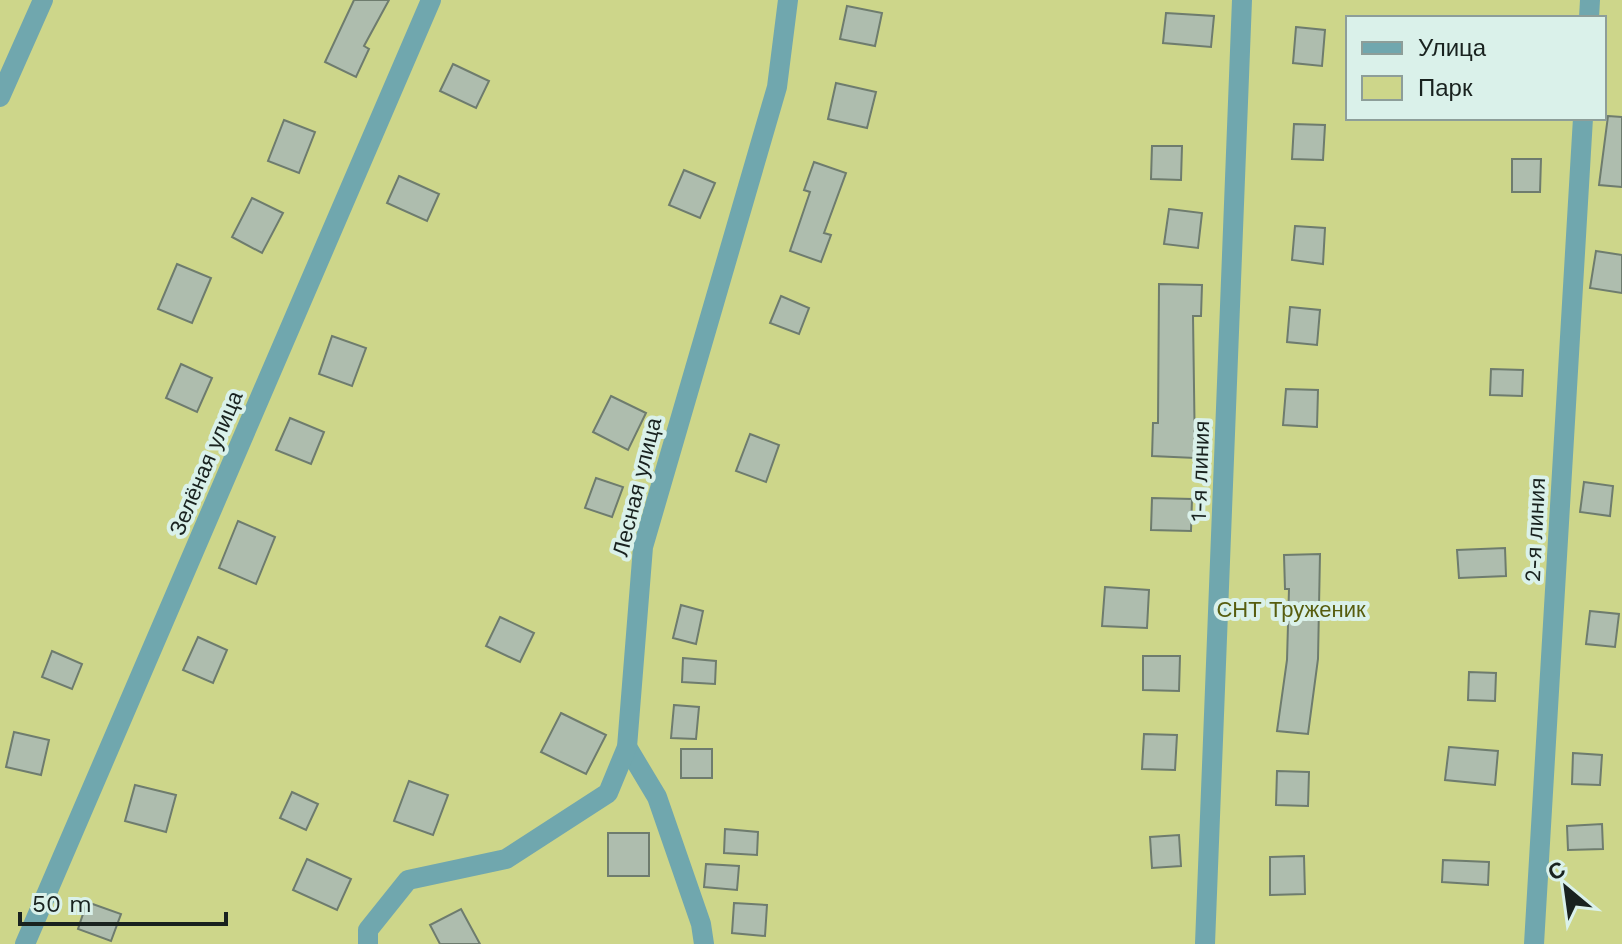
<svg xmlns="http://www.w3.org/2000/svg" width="1622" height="944" font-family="'Work Sans',sans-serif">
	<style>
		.green { fill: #cdd68a; fill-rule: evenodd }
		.building { fill: #aebdae; stroke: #6e7c6e; stroke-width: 2 }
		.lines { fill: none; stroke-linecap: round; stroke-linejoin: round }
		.street { stroke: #70a7ae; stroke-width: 20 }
		.labels { text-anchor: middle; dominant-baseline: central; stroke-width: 8; stroke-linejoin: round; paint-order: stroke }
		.street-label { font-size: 22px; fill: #19221f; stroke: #daf1ea }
		.park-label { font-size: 22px; fill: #575d0f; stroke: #daf1ea }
	</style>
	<rect width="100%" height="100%" fill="#daf1ea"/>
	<path class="green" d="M0,0H1622V944H0ZM1348,18H1604V118H1348Z"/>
	<g class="building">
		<path d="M354,0H389L364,46L369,49L356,77L325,62Z"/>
		<path d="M847,6L882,13L875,46L840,39Z"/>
		<path d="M1166,13L1214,16L1211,47L1163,43Z"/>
		<path d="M1296,27L1325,30L1322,66L1293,63Z"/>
		<path d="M453,64L489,81L476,108L440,91Z"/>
		<path d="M836,83L876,92L867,128L828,119Z"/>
		<path d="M1608,116L1622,117V187L1599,185Z"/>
		<path d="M284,120L315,132L299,173L268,161Z"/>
		<path d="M1294,124L1325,125L1323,160L1292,159Z"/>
		<path d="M1152,146H1182L1181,180L1151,179Z"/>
		<path d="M1512,159H1541L1540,192H1512Z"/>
		<path d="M814,162L846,173L824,233L831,235L821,262L790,251L810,192L804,190Z"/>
		<path d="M684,170L715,183L700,218L669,205Z"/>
		<path d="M399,176L439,194L427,221L387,203Z"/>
		<path d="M252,198L283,213L262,253L232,237Z"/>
		<path d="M1169,209L1202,213L1198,248L1164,244Z"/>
		<path d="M1295,226L1325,228L1323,264L1292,260Z"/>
		<path d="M1596,251L1622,255V293L1590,288Z"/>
		<path d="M177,264L211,278L192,323L158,309Z"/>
		<path d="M1159,284L1202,285L1201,316H1193L1195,458L1152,456L1153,423H1158Z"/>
		<path d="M781,296L809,308L799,334L770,323Z"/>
		<path d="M1290,307L1320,310L1317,345L1287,342Z"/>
		<path d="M332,336L366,348L352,386L319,374Z"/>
		<path d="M181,364L212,378L197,412L166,398Z"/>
		<path d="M1491,369L1523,370L1522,396L1490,395Z"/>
		<path d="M1286,389L1318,390L1317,427L1283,425Z"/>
		<path d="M611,396L646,413L628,450L593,432Z"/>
		<path d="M290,418L324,432L311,464L276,450Z"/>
		<path d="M750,434L779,445L766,482L736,471Z"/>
		<path d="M596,478L623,487L612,517L585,508Z"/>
		<path d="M1584,482L1613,486L1610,516L1580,512Z"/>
		<path d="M1152,498L1192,499L1191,531L1151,530Z"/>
		<path d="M238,521L275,537L256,584L219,568Z"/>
		<path d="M1505,548L1506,576L1459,578L1457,550Z"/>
		<path d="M1320,554L1318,659L1308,734L1277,731L1287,660L1289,589H1285L1284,555Z"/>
		<path d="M1105,587L1149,590L1147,628L1102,626Z"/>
		<path d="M681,605L703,611L696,644L673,638Z"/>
		<path d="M1590,611L1619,614L1615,647L1586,644Z"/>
		<path d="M500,617L534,633L520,662L486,646Z"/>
		<path d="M198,637L227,650L213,683L183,670Z"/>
		<path d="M52,651L82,664L72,689L42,677Z"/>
		<path d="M1143,656H1180L1179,691L1143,690Z"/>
		<path d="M683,658L716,661L715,684L682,682Z"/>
		<path d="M1469,672L1496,673L1495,701L1468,700Z"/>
		<path d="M674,705L699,707L696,739L671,738Z"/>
		<path d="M561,713L606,735L586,774L541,752Z"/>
		<path d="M14,732L49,740L41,775L6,767Z"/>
		<path d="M1144,734L1177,735L1175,770L1142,769Z"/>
		<path d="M1449,747L1498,751L1495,785L1445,780Z"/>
		<rect x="681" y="749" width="31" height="29"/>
		<path d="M1573,753L1602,755L1600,785L1572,784Z"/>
		<path d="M1277,771L1309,772L1308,806L1276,805Z"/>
		<path d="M409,781L448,795L433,835L394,821Z"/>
		<path d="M135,785L176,795L166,832L125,821Z"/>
		<path d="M292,792L318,804L306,830L280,818Z"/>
		<path d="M1602,824L1603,849L1568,850L1567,826Z"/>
		<path d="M725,829L758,832L757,855L724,853Z"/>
		<rect x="608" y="833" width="41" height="43"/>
		<path d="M1179,835L1181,866L1152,868L1150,837Z"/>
		<path d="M1304,856L1305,894L1270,895V857Z"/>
		<path d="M307,859L351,879L337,910L293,890Z"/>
		<path d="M1443,860L1489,862L1488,885L1442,882Z"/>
		<path d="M706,864L739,866L737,890L704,887Z"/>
		<path d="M87,902L121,914L111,941L78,929Z"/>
		<path d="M734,903L767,905L765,936L732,933Z"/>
		<path d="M461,909L480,944H440L430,925Z"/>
	</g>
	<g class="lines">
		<g class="street">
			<path d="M1589,18L1590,0"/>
			<path d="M0,97L43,0"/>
			<path d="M627,747L657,797L701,924L704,944"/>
			<path d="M25,944L431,0"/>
			<path d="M368,944V930L408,880L506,859L608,793L627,747L643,547L777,87L788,0"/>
			<path d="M1205,944L1242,0"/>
			<path d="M1534,944L1583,118"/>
		</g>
	</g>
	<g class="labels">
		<g class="street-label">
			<text transform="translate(206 463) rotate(-67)">Зелёная улица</text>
			<text transform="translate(1200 471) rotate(-88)">1-я линия</text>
			<text transform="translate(637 487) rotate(-76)">Лесная улица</text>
			<text transform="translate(1535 530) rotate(-87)">2-я линия</text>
		</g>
		<g class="park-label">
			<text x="1291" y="609">СНТ Труженик</text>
		</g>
	</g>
	<rect x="1346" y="16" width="260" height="104" fill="#daf1ea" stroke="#8d9e99" stroke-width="2"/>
	<rect x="1362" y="42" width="40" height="12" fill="#70a7ae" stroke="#8d9e99" stroke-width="2"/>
	<text x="1418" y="56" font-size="24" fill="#19221f">Улица</text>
	<rect x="1362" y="76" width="40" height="24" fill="#cdd68a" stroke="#8d9e99" stroke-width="2"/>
	<text x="1418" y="96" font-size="24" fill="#19221f">Парк</text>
	<g transform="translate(1566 888) rotate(331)" stroke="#daf1ea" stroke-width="6" paint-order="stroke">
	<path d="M0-6L14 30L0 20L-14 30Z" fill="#19221f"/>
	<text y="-12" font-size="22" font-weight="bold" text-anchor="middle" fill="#19221f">С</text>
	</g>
	<path d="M20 912v12h206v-12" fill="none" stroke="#19221f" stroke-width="4"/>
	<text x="32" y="912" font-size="24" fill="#19221f" stroke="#daf1ea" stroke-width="6" paint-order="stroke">50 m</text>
</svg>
